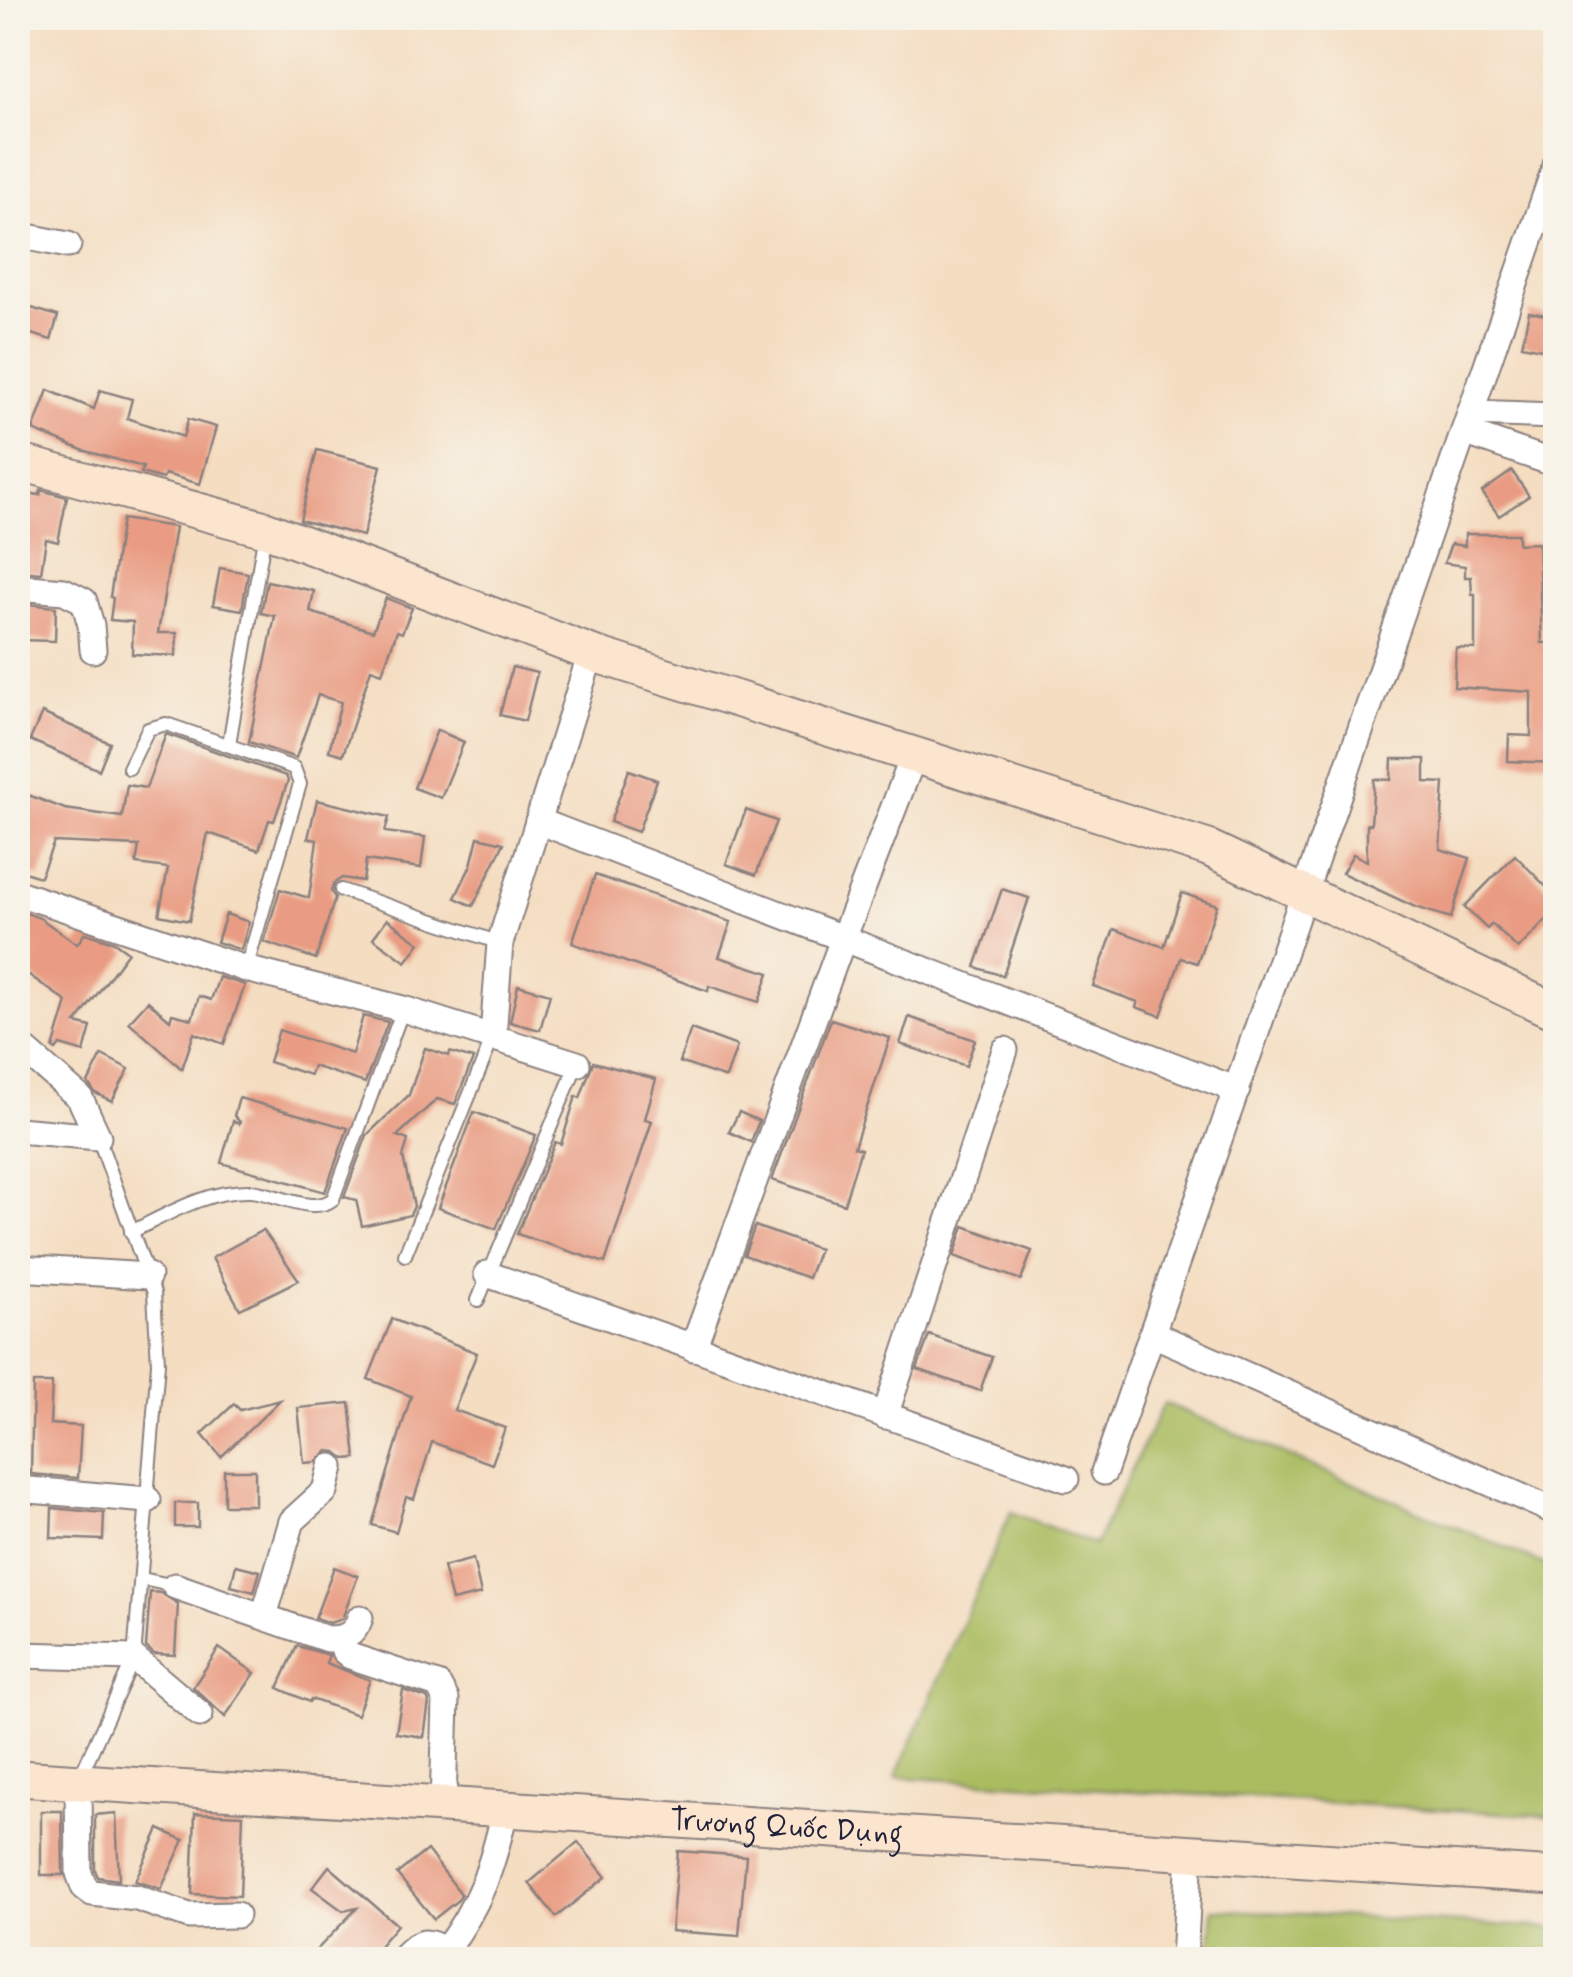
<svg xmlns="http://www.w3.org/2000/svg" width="1573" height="1977" font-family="Mynerve,sans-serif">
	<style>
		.green { fill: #aabc60; stroke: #666f4e; stroke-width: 2.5 }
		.building { fill: #e99c83 }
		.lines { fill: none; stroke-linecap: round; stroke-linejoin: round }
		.lane-casing { stroke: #8b807e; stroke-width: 16 }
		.street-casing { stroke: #8b807e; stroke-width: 29 }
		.secondary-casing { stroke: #8b807e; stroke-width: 39 }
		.lane { stroke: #fff; stroke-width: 12 }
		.street { stroke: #fff; stroke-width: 25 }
		.secondary { stroke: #fbe5cf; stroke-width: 35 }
		.labels { text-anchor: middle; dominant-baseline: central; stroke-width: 10; stroke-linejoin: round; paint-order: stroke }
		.street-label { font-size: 30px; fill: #22223b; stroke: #f7f3e8 }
	</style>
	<rect width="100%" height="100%" fill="#f7f3e8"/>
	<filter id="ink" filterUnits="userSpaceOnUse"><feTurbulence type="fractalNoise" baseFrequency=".01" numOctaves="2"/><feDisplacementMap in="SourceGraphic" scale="20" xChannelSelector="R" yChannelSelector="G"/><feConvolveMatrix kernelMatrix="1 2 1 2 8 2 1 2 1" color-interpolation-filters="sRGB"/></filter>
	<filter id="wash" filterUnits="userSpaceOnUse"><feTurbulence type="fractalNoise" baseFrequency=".0048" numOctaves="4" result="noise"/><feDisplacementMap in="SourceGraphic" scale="40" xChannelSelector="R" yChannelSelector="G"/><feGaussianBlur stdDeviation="2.25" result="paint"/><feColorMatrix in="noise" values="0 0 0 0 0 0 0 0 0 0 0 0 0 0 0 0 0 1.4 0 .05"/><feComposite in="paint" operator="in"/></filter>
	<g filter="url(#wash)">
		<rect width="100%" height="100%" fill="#f4ddc1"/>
		<g class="green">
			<path d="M1164,1403L1555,1569V1816L896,1777L1011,1512L1095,1545Z"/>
			<path d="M1213,1909L1555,1928V1959H1209Z"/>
		</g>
		<g id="blocks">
			<g class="building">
				<path d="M18,304L58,316L51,340L18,330Z"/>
				<path d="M1529,312L1556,317V352L1522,345Z"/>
				<path d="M48,390L94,409L100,390L132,399L127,418L183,437L188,419L216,427L200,484L165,474L163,479L141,473L143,467L82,450L33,430Z"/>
				<path d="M317,450L381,466L363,536L300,520Z"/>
				<path d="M1512,471L1529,496L1499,516L1482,492Z"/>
				<path d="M41,490L67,497L58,542L46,539L41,573L18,571V492L40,495Z"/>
				<path d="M122,519L175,527L158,633H177L176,656L132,654L133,622L110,620L113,598L110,597Z"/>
				<path d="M1465,534H1518V544L1538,543L1542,643H1556V763L1508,761L1509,735L1531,736V692L1454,687L1456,648L1475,649V594H1472L1471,577H1465V566L1444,563L1451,544L1465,546Z"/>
				<path d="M220,568L248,573L242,610L213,605Z"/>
				<path d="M267,581L314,591L310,612L373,631L386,598L412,608L402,633L397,631L382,673L371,669L343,755L329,751L341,702L318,695L296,758L249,742L275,616L261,613Z"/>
				<path d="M18,603L56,607L55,641L18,640Z"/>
				<path d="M512,667L537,673L525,721L500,715Z"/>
				<path d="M42,713L110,743L99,770L30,740Z"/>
				<path d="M437,730L464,742L441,798L414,788Z"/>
				<path d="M166,734L286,776L288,781L274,821L269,820L259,850L208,833L189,921L159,915L168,868L136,864L139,846L54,842L40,877L18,870V852L25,831L18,829V791L65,809L122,817L127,785L146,788Z"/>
				<path d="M1392,759H1425V782L1444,783L1440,849L1470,858L1451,918L1415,907L1342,873L1353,854L1367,861V824H1371L1374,779L1391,780Z"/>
				<path d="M629,770L657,780L638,832L610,822Z"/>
				<path d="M317,800L389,817L385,832L425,837L421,868L366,860L363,881L342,878L334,883L331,891L335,898L316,959L264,942L280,889L309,898L317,840L308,838Z"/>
				<path d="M746,810L776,821L756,875L726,864Z"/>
				<path d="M478,837L504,843L473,906L455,898L471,865Z"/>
				<path d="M1515,855L1556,897V910L1518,949L1492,924L1487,929L1464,907Z"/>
				<path d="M595,875L731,922L719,957L769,973L759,1002L709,986L708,991L572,943Z"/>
				<path d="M1002,889L1029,898L1003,976L975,967Z"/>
				<path d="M1182,893L1217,905L1197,963L1181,958L1161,1016L1136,1007L1138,1002L1093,986L1114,929L1164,947Z"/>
				<path d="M26,913L40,918L77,944L85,933L114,942L128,952L76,1023L91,1027L84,1052L60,1045L56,1050L53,1048L67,1002L18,967V924Z"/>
				<path d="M226,914L249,922L241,950L217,942Z"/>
				<path d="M387,919L420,943L406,962L373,938Z"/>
				<path d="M219,977L245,985L224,1044L194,1033L182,1069L129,1022L148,1001L170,1020L172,1014L192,1019L199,996L211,1000Z"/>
				<path d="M518,985L550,994L540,1030L510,1022Z"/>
				<path d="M363,1016L388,1022L365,1083L313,1066L310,1075L269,1062L279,1030L352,1054Z"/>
				<path d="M909,1017L975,1040L966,1066L900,1044Z"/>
				<path d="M831,1019L890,1038L854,1147L861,1149L844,1204L772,1180Z"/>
				<path d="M691,1029L737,1046L726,1078L679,1062Z"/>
				<path d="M425,1048L449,1056L450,1052L473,1059L455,1104L437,1099L397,1136L408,1140L403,1157L414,1206L410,1215L362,1226L356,1200L344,1197L367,1135L409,1095Z"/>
				<path d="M102,1055L129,1069L112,1101L95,1093L88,1083Z"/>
				<path d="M593,1062L656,1079L645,1119L652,1121L605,1263L517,1234L555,1142L561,1144L576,1096L580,1098Z"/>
				<path d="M239,1098L348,1128L325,1192L221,1163L233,1121L239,1124L240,1122L234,1116Z"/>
				<path d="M474,1112L536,1135L496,1229L438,1208Z"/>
				<path d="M739,1112L759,1121L751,1142L729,1132Z"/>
				<path d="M755,1226L819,1249L808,1278L744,1255Z"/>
				<path d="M964,1226L1032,1251L1021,1280L954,1256Z"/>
				<path d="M263,1230L299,1280L240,1309L212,1258Z"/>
				<path d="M392,1319L477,1353L454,1410L505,1428L492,1464L432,1442L414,1499L406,1497L396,1532L372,1525L411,1396L368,1379Z"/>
				<path d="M929,1335L992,1357L980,1391L917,1369Z"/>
				<path d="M33,1383H52L50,1424L81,1426L78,1478L31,1474Z"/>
				<path d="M280,1400L221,1457L202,1434L234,1404L240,1410Z"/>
				<path d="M350,1403L356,1458L345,1459L336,1452L328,1451L316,1462L304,1463L298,1408Z"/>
				<rect x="224" y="1470" width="31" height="35"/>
				<rect x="175" y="1503" width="23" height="24"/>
				<path d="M52,1508L104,1513L103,1540L51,1538Z"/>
				<path d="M473,1559L481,1594L452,1601L443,1567Z"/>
				<path d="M236,1565L260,1571L254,1592L231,1586Z"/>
				<path d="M334,1567L358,1576L342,1619L330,1623L315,1618Z"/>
				<path d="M150,1592L161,1593L178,1604L175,1655L154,1654L146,1647Z"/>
				<path d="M297,1646L329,1655L326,1663L370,1680L357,1715L311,1699L309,1702L278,1688Z"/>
				<path d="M219,1648L255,1673L225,1717L193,1687Z"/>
				<path d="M403,1690L427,1698L429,1702L424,1737L396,1733Z"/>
				<path d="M41,1811H62L63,1875H41Z"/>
				<path d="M116,1813L119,1880L98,1877L95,1870V1815Z"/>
				<path d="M195,1813L243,1815L240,1896L192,1894Z"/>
				<path d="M159,1829L184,1840L161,1889L135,1881Z"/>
				<path d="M578,1842L606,1877L556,1917L529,1883Z"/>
				<path d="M427,1850L461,1894L458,1900L434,1919L397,1874Z"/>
				<path d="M678,1851L746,1856L739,1936L671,1931Z"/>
				<path d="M329,1866L397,1925L367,1960H307L357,1908L343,1911L312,1888Z"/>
			</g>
		</g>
	</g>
	<g filter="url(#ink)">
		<use href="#blocks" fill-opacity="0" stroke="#8b807e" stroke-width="2.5"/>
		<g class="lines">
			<defs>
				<g id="lane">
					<path d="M229,744L265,532"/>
					<path d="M129,768L148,729L166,724L294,768L300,784L246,969"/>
					<path d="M341,890L500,943"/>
					<path d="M131,1232C168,1214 207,1190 250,1191C275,1192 312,1216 333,1199L403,1009"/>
					<path d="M405,1255L493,1037"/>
					<path d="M478,1300L577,1064"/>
					<path d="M142,1579L175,1586"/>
					<path d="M80,1777L134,1658L158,1363L154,1293L98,1137"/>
				</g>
				<g id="street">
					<path d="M18,235L68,245"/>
					<path d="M1470,413L1556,416"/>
					<path d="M1464,432L1556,464"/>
					<path d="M18,587L64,591L84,601L91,625L93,650"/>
					<path d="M538,821L1237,1090"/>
					<path d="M18,893L246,969L403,1009L577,1064"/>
					<path d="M493,1037L500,943L591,653"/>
					<path d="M18,1044L80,1098L98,1137L18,1130"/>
					<path d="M18,1268L148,1276"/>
					<path d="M487,1274L1066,1479"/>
					<path d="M1153,1334L1556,1512"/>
					<path d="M693,1348L843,939L914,755"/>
					<path d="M885,1416L1005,1050"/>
					<path d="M1104,1472L1556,165"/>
					<path d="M18,1489L148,1500"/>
					<path d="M175,1586L327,1639C344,1639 354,1636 360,1618"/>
					<path d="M264,1616L292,1521L325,1491L331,1467"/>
					<path d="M342,1639L344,1651L350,1656L438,1685L446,1699L443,1807"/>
					<path d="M18,1655L134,1658L200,1714"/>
					<path d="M78,1782L79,1873L84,1887L92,1893L137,1898L189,1916L236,1915"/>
					<path d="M445,1951C480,1904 492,1868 505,1811"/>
					<path d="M401,1960C421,1935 433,1940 454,1960"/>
					<path d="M1184,1960L1190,1852"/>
				</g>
				<g id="secondary">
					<path d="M18,462L265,529L591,653L1208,848L1556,1012"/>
					<path id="s1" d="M18,1778L1556,1876"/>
				</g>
			</defs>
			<use href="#lane" class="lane-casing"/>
			<use href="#street" class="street-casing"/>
			<use href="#secondary" class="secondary-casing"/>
			<use href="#lane" class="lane"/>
			<use href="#street" class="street"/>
			<use href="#secondary" class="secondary"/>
		</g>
	</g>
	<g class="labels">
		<g class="street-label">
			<text stroke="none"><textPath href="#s1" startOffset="770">Trương Quốc Dụng</textPath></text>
		</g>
	</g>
	<rect width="1573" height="1977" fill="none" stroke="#f7f3e8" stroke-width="60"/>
</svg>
